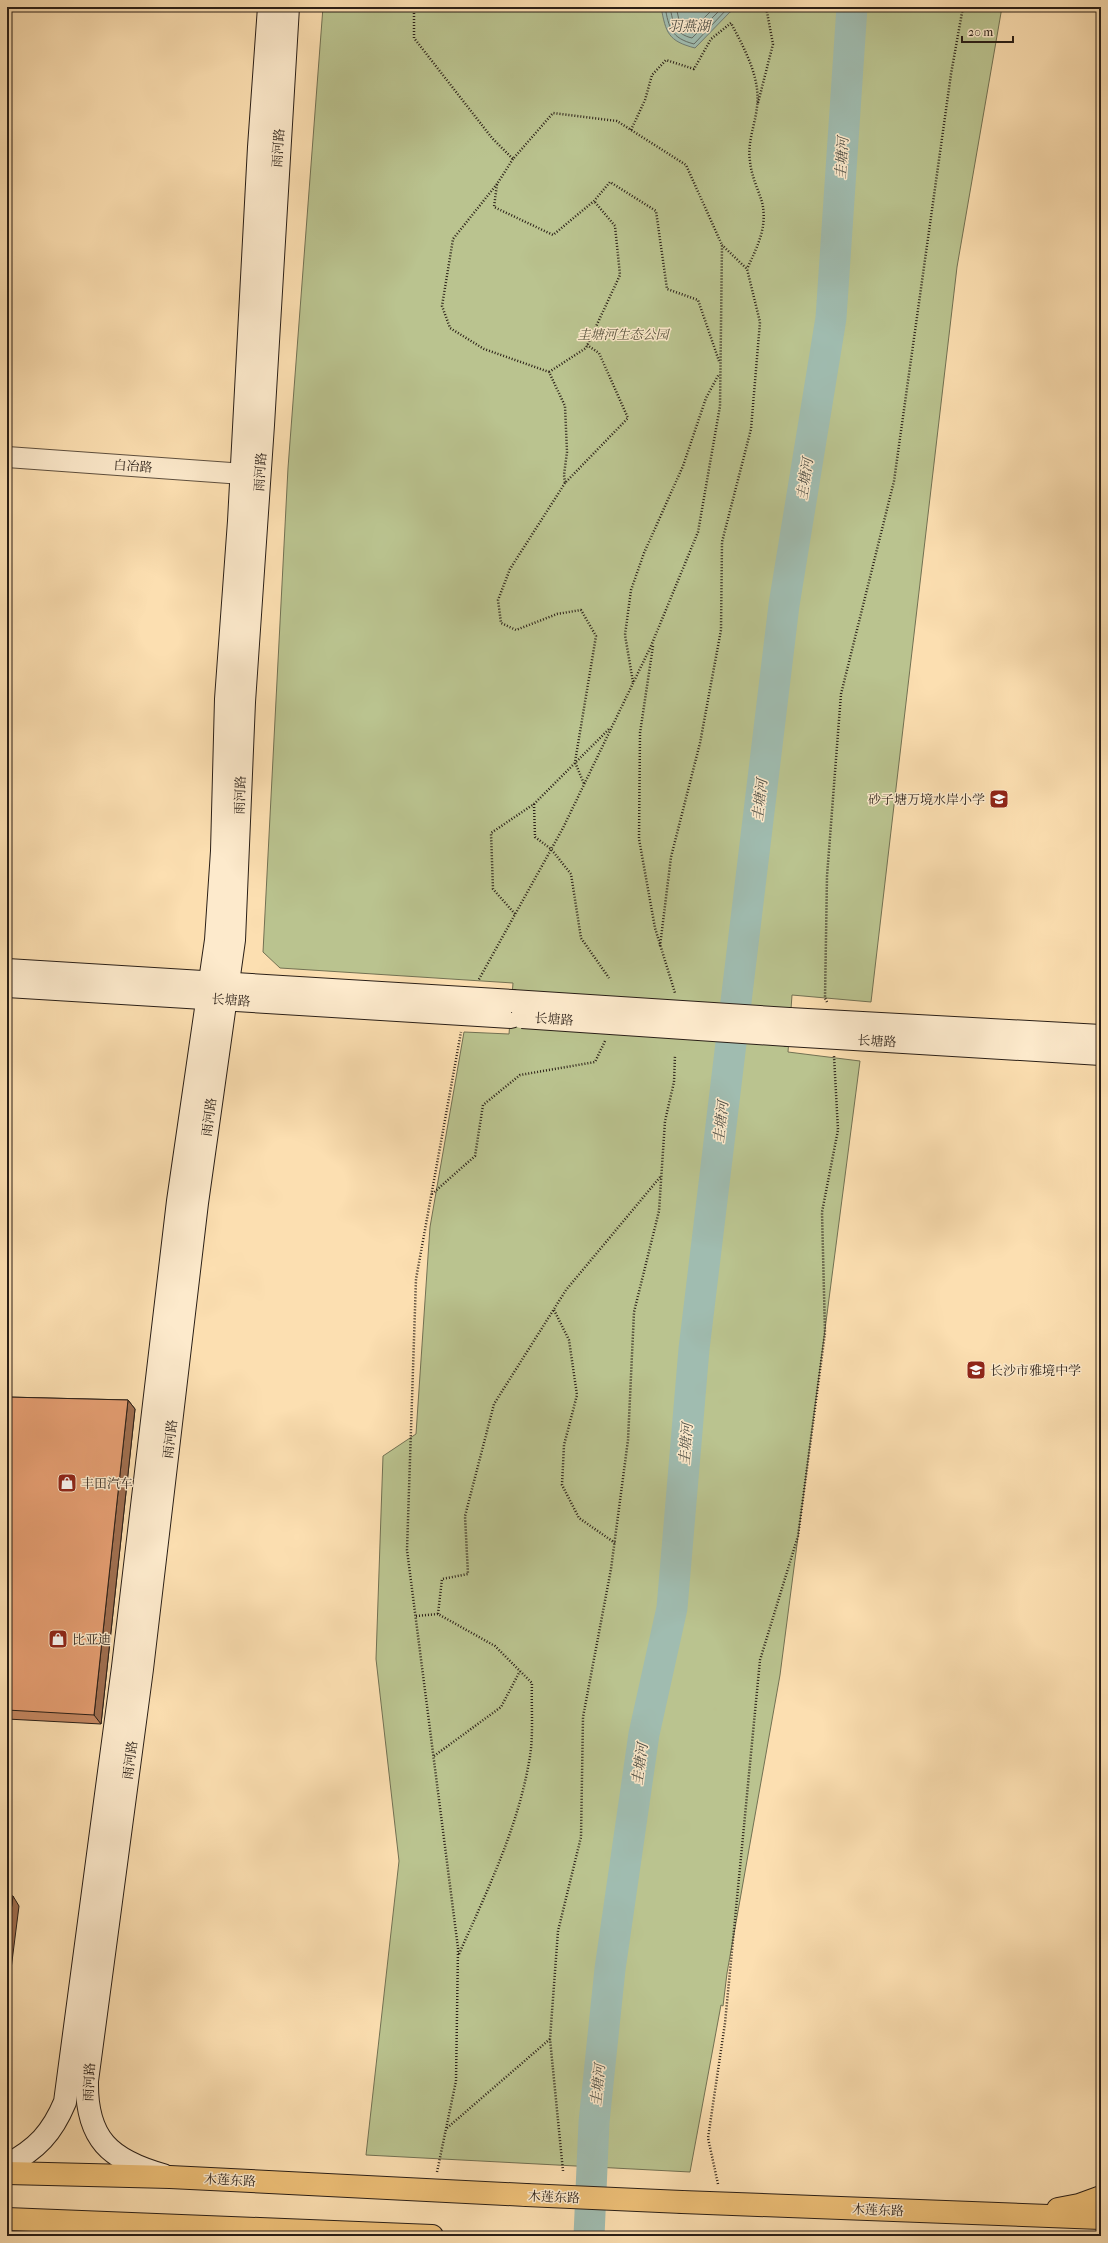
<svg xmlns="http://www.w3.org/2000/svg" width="1108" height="2243" font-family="'IM FELL French Canon','Noto Serif SC',serif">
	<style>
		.green { fill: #bac38f; stroke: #727153 }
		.water { fill: #a0bcb0; stroke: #717d73 }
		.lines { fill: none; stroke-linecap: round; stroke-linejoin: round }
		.shore { stroke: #656e64; stroke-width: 1 }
		.river { stroke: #a0bcb0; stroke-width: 31 }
		.tertiary-casing { stroke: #5e4f3e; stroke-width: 22 }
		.secondary-casing { stroke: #2a1f17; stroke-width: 24 }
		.primary-casing { stroke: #2a1f17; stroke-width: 24 }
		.path { stroke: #2a1f17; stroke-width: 2.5; stroke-dasharray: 1 2; stroke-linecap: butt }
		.tertiary { stroke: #fdeacc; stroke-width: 20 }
		.secondary { stroke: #fdeacc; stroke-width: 22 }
		.primary { stroke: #eec078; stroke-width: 22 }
		.secondary-bridge-casing { stroke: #2a1f17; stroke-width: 24; stroke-linecap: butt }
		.primary-bridge-casing { stroke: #2a1f17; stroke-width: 24; stroke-linecap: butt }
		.secondary-bridge { stroke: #fdeacc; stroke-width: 22 }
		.primary-bridge { stroke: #eec078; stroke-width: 22 }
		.wall { fill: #c58862; stroke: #2a1f17 }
		.shaded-wall { fill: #a06f50; stroke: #2a1f17 }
		.building { fill: #e59e72; stroke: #2a1f17 }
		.labels { text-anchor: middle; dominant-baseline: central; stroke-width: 3; stroke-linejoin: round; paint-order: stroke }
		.street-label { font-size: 13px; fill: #2a1f17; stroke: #fdeacc }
		.park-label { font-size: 13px; font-style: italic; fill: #55503b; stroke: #fdeacc }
		.poi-label { font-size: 13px; fill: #2a1f17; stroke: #fdeacc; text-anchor: start }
		.water-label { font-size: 14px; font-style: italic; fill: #4d4e45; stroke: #fdeacc }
	</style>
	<rect width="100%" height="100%" fill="#fcdfb1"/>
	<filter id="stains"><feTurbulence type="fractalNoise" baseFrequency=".005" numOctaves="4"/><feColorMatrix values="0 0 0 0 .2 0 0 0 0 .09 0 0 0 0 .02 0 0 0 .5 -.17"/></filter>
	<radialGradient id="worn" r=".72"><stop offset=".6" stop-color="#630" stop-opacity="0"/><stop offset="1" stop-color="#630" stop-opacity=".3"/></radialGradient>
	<path class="green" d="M323,7H1002L957,267L871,1002L792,995L788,1052L860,1061L780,1675L727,1973L723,2006L721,2005L690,2172L366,2155L399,1861L376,1659L383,1456L416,1434L430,1227L464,1032L509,1034L513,983L280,968L263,952L288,468Z"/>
	<path class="water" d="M661,7H745L730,12L695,48C668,41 666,33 661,7Z"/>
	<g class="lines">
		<g class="shore">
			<path d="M665,7C669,28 671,38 694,44L727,9L734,7"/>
			<path d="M670,7C673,23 675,34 692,38L723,7"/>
			<path d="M676,7L680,24L691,31L715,7"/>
		</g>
		<path class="river" d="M589,2236L594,2122L610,1969L644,1734L672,1608L694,1349L784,605L831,318L852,7"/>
		<defs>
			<path id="tertiary" d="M7,457L258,475"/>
			<g id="secondary">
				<path d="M7,970L512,1001"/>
				<path d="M7,986L511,1017"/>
				<path d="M789,1019L1101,1036"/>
				<path d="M788,1035L1101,1054"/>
				<path d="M7,2165C37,2149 52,2133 65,2102L123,1667L178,1201L216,940L222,851L226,699L239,521L259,147L269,7"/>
				<path d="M163,2175C110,2160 86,2139 87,2081L142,1669L197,1203L234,940L244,702L263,425L288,7"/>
			</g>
			<g id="primary">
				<path d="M7,2173L170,2177L526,2195"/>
				<path d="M682,2202L1101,2218"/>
				<path d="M1058,2209L1079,2205L1101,2197"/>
				<path d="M7,2219L432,2236"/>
			</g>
		</defs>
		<use href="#tertiary" class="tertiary-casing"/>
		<use href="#secondary" class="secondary-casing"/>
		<use href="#primary" class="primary-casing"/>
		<g class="path">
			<path d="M414,7V38L492,138L513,159L553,113L617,121L686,165L722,245L720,406L698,532L651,646L563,828L478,981"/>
			<path d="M758,103L773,44L766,7"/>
			<path d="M631,130L645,100L652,75L666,60L694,69L711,39L731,23C744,48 761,78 757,107C755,125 747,143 750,161C751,175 758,189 762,202C768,227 757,247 747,269"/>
			<path d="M513,159L497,184L494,207L553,235L594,201L610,182L656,211L667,289L698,300L719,361"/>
			<path d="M497,184L453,239L442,306L450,328L484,349L549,372L565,406L567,452L564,475L565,483L628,418L599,353L587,345"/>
			<path d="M549,372L586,348L620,275L615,226L594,201"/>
			<path d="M565,483L510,569L498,600L501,623L516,630L557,614L581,610L596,636L575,762L584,784"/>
			<path d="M653,646L640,733L639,839L655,928L675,993"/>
			<path d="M633,682L625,635L631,590L644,553L683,466L706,398L719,374"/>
			<path d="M534,804L535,837L551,849L571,874L581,938L609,978"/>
			<path d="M515,914L493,889L491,833L534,804L610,728"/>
			<path d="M660,946L671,857L700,743L721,630L722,542L751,429L760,322L747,269L722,245"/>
			<path d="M827,1002L825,998L827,876L841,694L894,481L951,74L963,7"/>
			<path d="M432,1194L475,1156L483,1105L520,1075L595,1062L605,1041"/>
			<path d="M554,1310L569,1340L577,1395L564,1445L562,1485L579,1518L615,1543"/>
			<path d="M416,1616L438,1614"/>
			<path d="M434,1756L501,1707L520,1671"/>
			<path d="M459,1954C487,1891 517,1830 529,1762C534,1738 531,1708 532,1683L495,1646L438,1614L442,1579L468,1574L465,1516L494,1404L566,1290L661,1176"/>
			<path d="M447,2128L550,2039"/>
			<path d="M563,2171L550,2039L558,1931L581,1837L583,1717L611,1569L628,1440L634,1312L659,1211L665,1121L674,1082L675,1055"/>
			<path d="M437,2172L456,2081L458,1948L407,1550L416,1279L461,1032"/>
			<path d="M718,2184L708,2138L725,2023L760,1660L798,1536L825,1333L822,1212L838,1130L834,1056"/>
		</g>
		<use href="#tertiary" class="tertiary"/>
		<use href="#secondary" class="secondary"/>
		<use href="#primary" class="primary"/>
		<defs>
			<g id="secondary-bridge">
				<path d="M512,1001L789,1019"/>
				<path d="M522,1017L788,1035"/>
			</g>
			<path id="primary-bridge" d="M526,2195L682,2202"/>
		</defs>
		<use href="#secondary-bridge" class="secondary-bridge-casing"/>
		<use href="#primary-bridge" class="primary-bridge-casing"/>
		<use href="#secondary-bridge" class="secondary-bridge"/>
		<use href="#primary-bridge" class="primary-bridge"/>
	</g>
	<path class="wall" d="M7,1397L128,1400L135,1409L101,1724L7,1719Z"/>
	<g class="shaded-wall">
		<path d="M128,1400L135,1409L101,1724L94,1715Z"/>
		<path d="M13,1896L19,1906L7,2001V1941Z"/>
	</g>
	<g class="building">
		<path d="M7,1397L128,1400L94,1715L7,1710Z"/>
		<path d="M7,1895L13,1896L7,1941Z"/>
	</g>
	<defs>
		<symbol id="school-square" viewBox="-11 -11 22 22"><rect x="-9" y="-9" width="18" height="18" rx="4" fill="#8f2418" stroke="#fdeacc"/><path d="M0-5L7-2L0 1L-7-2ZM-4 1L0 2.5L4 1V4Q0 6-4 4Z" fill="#fff"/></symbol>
		<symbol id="shop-square" viewBox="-11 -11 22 22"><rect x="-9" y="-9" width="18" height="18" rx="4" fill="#8f2418" stroke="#fdeacc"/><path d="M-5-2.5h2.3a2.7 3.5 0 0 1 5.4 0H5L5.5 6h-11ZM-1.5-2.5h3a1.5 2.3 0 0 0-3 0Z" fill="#fff"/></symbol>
	</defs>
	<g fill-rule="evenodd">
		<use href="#school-square" x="988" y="788" width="22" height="22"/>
		<use href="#school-square" x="965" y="1359" width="22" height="22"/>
		<use href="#shop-square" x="56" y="1472" width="22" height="22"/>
		<use href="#shop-square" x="47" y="1628" width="22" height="22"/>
	</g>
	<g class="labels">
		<g class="street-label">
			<text transform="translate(278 148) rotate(-86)">雨河路</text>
			<text transform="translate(133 466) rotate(4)">白冶路</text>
			<text transform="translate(260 472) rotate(-86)">雨河路</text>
			<text transform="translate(240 795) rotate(-88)">雨河路</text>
			<text transform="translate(231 1000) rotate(4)">长塘路</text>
			<text transform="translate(554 1019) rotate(4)">长塘路</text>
			<text transform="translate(877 1041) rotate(3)">长塘路</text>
			<text transform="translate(209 1117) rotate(-82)">雨河路</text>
			<text transform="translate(170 1439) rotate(-83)">雨河路</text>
			<text transform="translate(130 1760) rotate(-82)">雨河路</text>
			<text transform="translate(89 2082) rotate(-87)">雨河路</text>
			<text transform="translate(230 2180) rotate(3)">木莲东路</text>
			<text transform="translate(554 2197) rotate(2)">木莲东路</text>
			<text transform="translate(878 2210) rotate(2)">木莲东路</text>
		</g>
		<g class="park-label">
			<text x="623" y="334">圭塘河生态公园</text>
		</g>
		<g class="poi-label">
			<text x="985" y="799" text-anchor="end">砂子塘万境水岸小学</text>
			<text x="990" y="1370">长沙市雅境中学</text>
			<text x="81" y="1483">丰田汽车</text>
			<text x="72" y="1639">比亚迪</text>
		</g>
		<g class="water-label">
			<text x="689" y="26">羽燕湖</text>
			<text transform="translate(842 158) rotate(-86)">圭塘河</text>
			<text transform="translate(805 479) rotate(-81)">圭塘河</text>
			<text transform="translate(760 800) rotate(-83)">圭塘河</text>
			<text transform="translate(721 1122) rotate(-83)">圭塘河</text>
			<text transform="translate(686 1444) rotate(-85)">圭塘河</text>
			<text transform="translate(640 1764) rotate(-82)">圭塘河</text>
			<text transform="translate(598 2085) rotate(-84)">圭塘河</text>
		</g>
	</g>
	<rect width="1108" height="2243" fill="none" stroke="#fcdfb1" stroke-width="24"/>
	<rect x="8" y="8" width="1092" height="2227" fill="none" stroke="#2a1f17" stroke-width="2"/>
	<rect x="12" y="12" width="1084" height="2219" fill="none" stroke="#2a1f17"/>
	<path d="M962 36v6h51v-6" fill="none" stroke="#2a1f17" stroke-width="2"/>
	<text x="968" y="36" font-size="12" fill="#2a1f17" stroke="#fdeacc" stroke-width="3" paint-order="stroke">20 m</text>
	<rect width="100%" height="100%" filter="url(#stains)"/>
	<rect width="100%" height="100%" fill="url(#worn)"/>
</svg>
